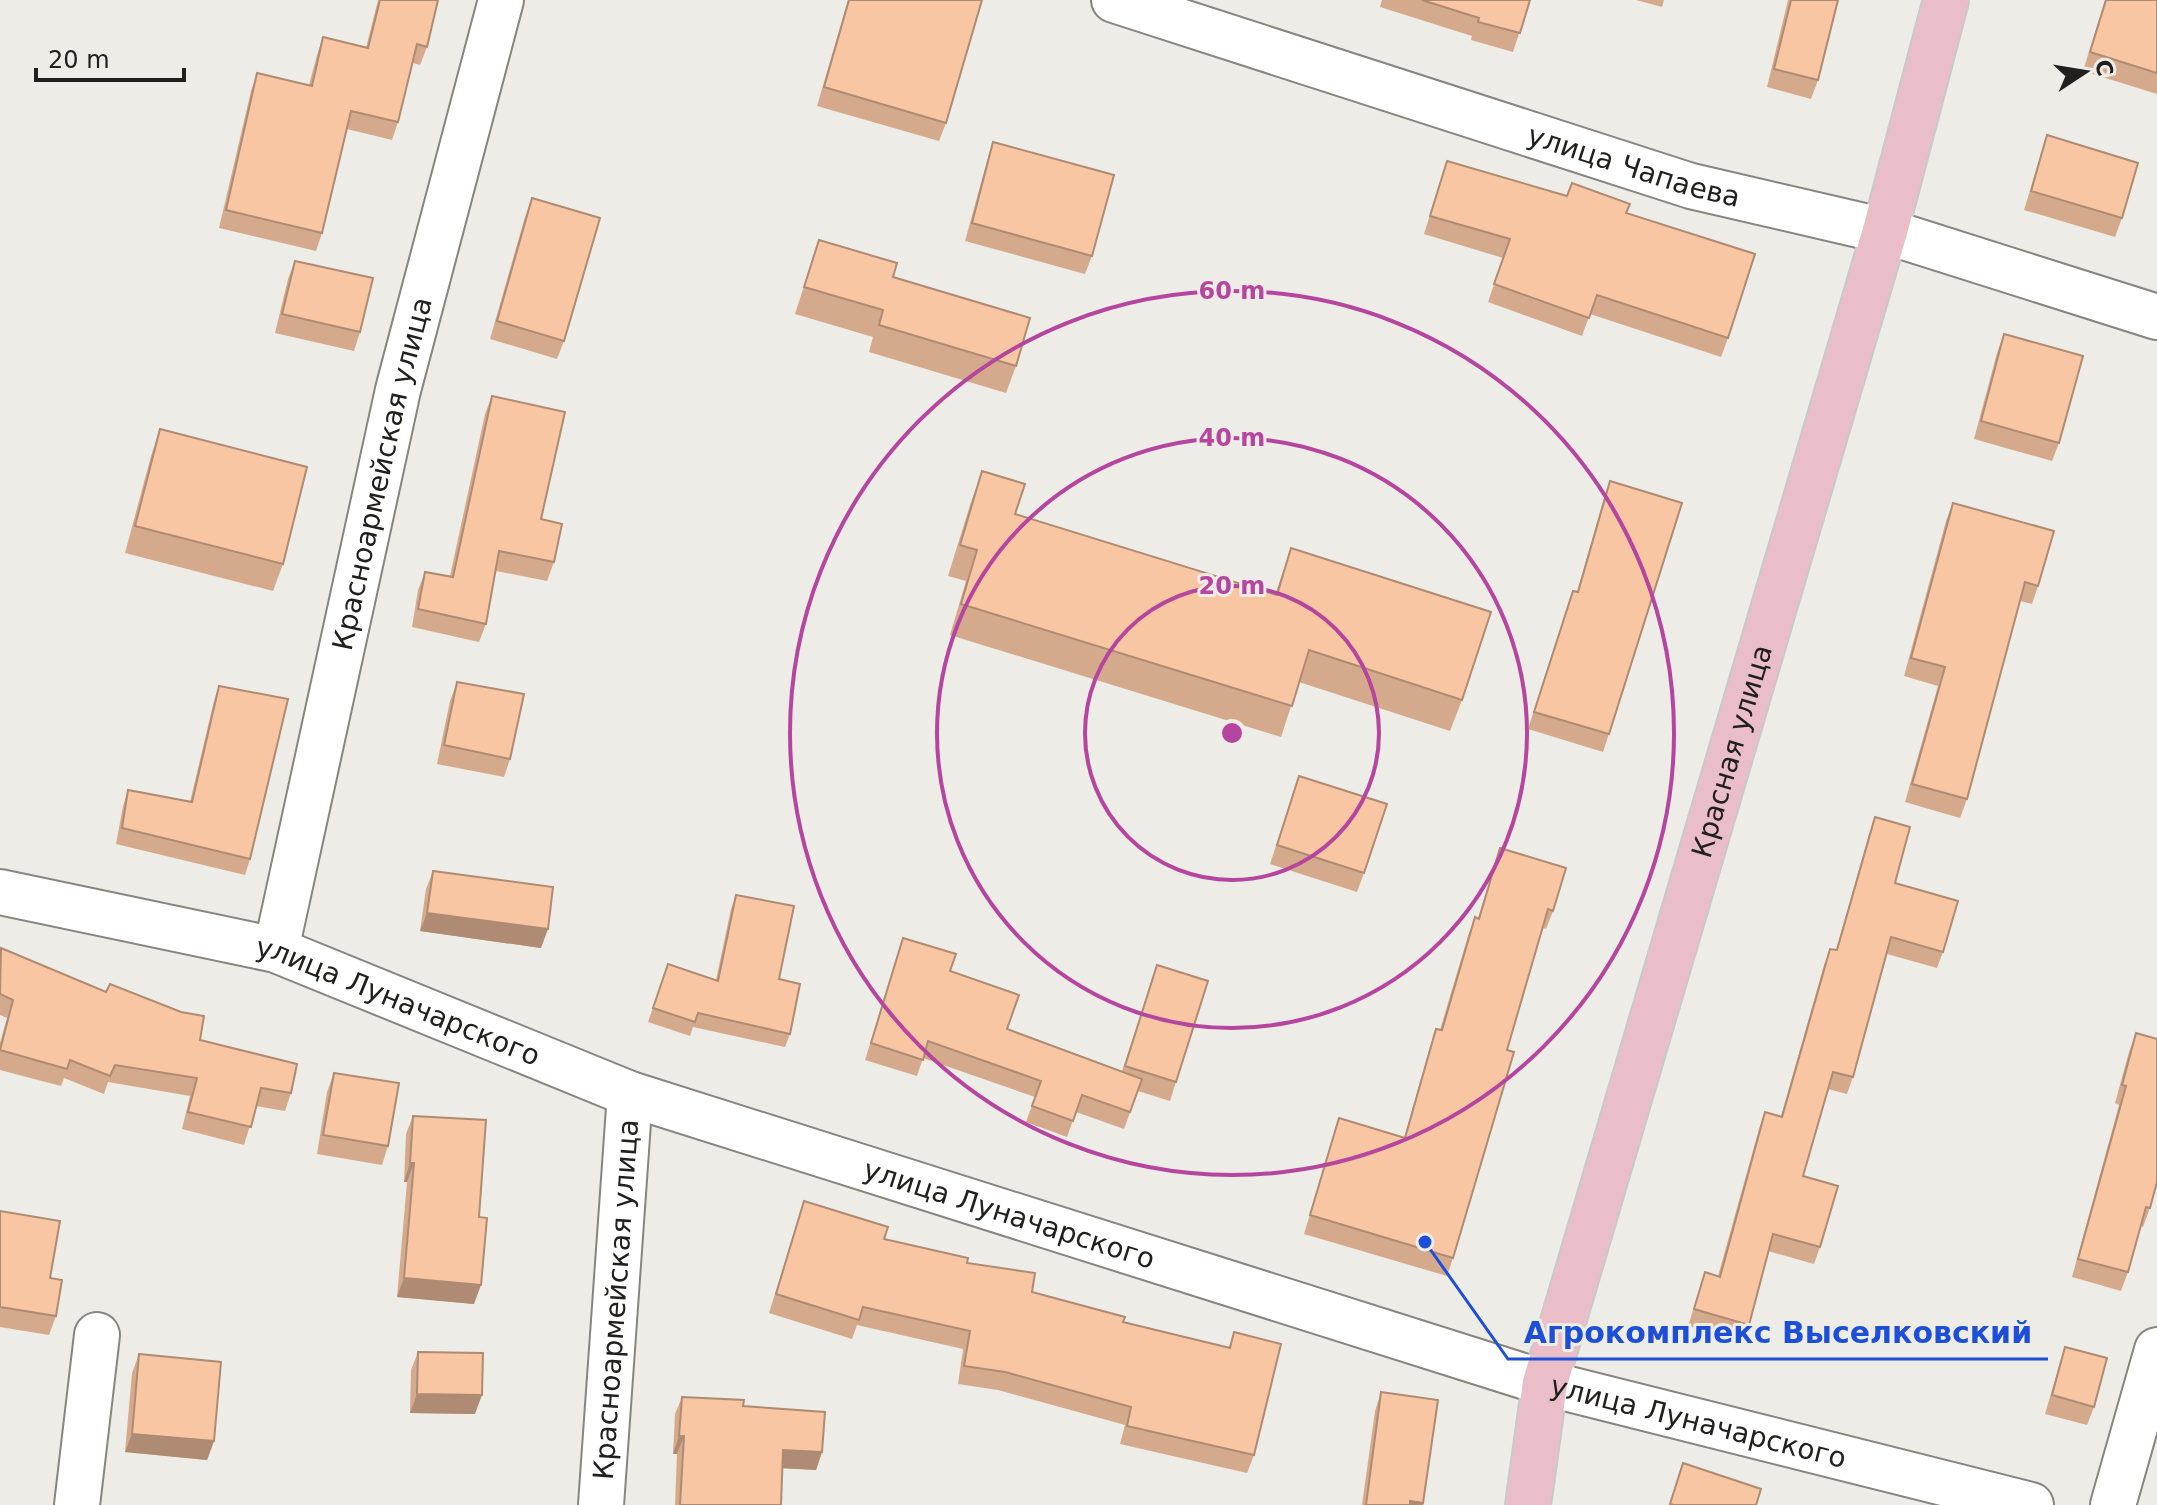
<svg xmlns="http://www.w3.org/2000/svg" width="2157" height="1505" font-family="'DejaVu Sans',sans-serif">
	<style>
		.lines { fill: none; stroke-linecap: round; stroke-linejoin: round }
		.minor-casing { stroke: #878580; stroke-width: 48 }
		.major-casing { stroke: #cac9c9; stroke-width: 48 }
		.minor { stroke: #fff; stroke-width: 44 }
		.major { stroke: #eabec8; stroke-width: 44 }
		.wall { fill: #d5aa8c }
		.shaded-wall { fill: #ae8b72 }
		.building { fill: #f8c6a3; stroke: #ae8b72; stroke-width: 2 }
		.ring { fill: none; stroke: #b645a0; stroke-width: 4 }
		.labels { text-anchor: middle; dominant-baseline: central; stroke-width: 6; stroke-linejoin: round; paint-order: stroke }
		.street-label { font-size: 28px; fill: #21201e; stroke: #edece6 }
		.centre { fill: #b645a0; stroke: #edece6; stroke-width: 4 }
		.ring-label { font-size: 24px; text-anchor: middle; font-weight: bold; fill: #b645a0; stroke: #edece6; stroke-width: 6; stroke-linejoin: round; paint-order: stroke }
		.leader { fill: none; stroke: #1d4ed8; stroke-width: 3 }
		.callout-dot { fill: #1d4ed8; stroke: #edece6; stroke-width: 3 }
		.callout-label { font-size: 30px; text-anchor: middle; font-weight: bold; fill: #1d4ed8; stroke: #edece6; stroke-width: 6; stroke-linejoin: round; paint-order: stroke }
	</style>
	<rect width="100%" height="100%" fill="#edece6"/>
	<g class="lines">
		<defs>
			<g id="minor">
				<path id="s1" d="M1114,0L1691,186L1885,231L2157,317"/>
				<path id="s2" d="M0,892L276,950L630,1094L1545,1383L2031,1505"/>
				<path id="s3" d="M276,950L398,390L501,0"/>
				<path d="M77,1505L97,1335"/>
				<path id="s4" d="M601,1505L630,1094"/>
				<path d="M2113,1505L2157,1350"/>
			</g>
			<g id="major">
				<path id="s5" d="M1528,1505L1545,1383L1885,231L1946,0"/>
			</g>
		</defs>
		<use href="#minor" class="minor-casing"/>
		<use href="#major" class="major-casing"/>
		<use href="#minor" class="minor"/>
		<use href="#major" class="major"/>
	</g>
	<g class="wall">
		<path d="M378,0H438L427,47L420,65L413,63L398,122L392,140L347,129L322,233L316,251L219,228L251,91L257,73L309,85L317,55L323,37L366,48Z"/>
		<path d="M848,0H982L946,123L939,141L817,106Z"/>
		<path d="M1382,0H1530L1513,52L1471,40L1472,36L1380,7Z"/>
		<path d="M1636,0H1664L1662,7Z"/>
		<path d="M1788,0H1838L1818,80L1811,99L1767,87Z"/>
		<path d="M2105,0H2157V94L2083,71Z"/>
		<path d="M2047,135L2122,218L2115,237L2024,210Z"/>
		<path d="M993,142L1092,256L1085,274L965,241L987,161Z"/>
		<path d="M1447,161L1626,213L1728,338L1721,357L1590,314L1582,336L1488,302L1503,258L1424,234Z"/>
		<path d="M532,198L564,341L557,359L490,339L525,217Z"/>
		<path d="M819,240L893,277L1016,366L1006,393L869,352L873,337L795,314Z"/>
		<path d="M295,261L360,332L354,351L275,333L288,279Z"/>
		<path d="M2004,334L2059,443L2052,461L1974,439L1997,353Z"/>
		<path d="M492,396L541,519L554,562L547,581L496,571L486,624L479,642L412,627L418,590L425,572L450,576L485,414Z"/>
		<path d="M160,429L283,564L273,591L125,553L151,456Z"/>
		<path d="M982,471L1015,514L1275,595L1291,548L1462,700L1450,731L1299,682L1281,737L950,635L966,581L948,576L971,502Z"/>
		<path d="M1610,481L1609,734L1603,752L1528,729L1567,608L1573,591L1577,592L1604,498Z"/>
		<path d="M1953,503L2038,586L2032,604L2020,601L1967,799L1960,818L1905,802L1938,686L1904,676L1946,521Z"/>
		<path d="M457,682L510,759L504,777L437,764L450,701Z"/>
		<path d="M219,686L250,859L245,875L116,844L123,806L128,790L190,802L214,701Z"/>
		<path d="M1299,776L1364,873L1357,892L1270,864Z"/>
		<path d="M1875,817L1895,883L1943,952L1937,968L1887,954L1853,1077L1847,1094L1828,1089L1803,1176L1820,1247L1814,1264L1768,1251L1749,1325L1743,1341L1688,1326L1705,1272L1718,1276L1759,1129L1765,1112L1781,1116L1824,965L1830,949L1836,950L1869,834Z"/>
		<path d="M1500,848L1553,911L1546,929L1543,928L1507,1050L1453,1258L1447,1276L1304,1234L1339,1118L1404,1138L1430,1047L1436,1029L1440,1030L1468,936L1475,917L1478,918Z"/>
		<path d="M433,871L541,948L420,931L426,889Z"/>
		<path d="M736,895L779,979L790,1034L785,1047L693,1027L690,1036L648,1022L668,964L716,980L731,909Z"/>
		<path d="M903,938L950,971L1007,1029L1122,1071L1157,965L1176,1082L1170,1101L1138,1091L1124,1129L1076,1112L1067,1137L1026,1122L1035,1097L923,1058L917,1076L865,1060Z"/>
		<path d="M0,950L200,1040L291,1093L285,1111L256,1106L244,1145L182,1129L190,1096L108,1082L104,1094L64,1078L61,1086L0,1070V1043L7,1018L0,1015Z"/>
		<path d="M2136,1033L2150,1208L2143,1227L2141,1226L2128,1272L2121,1291L2072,1277L2119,1105L2115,1103L2129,1052Z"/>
		<path d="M334,1073L388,1146L382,1165L317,1154L327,1092Z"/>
		<path d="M413,1116L479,1217L474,1304L397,1297L407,1182H404L406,1134Z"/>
		<path d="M804,1201L884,1239L967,1263L1032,1292L1123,1322L1229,1347L1234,1332L1254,1455L1247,1473L1120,1444L1125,1425L998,1390L958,1384L963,1349L857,1325L852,1339L769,1313Z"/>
		<path d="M0,1211L50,1278L56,1316L49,1335L0,1327Z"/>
		<path d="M2065,1347L2094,1407L2087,1425L2045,1414L2059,1366Z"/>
		<path d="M418,1352L475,1414L410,1413L411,1370Z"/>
		<path d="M139,1354L214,1441L207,1460L125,1452L132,1373Z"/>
		<path d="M1381,1392L1438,1400L1423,1505H1362L1375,1411Z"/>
		<path d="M682,1397L743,1406L822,1452L816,1470L783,1468L781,1505H675L677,1454H673L675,1414Z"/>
	</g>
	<g class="shaded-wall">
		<path d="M427,913L548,929L541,948L420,931Z"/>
		<path d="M410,1163H414L407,1182H404Z"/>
		<path d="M404,1278L481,1285L474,1304L397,1297Z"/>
		<path d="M417,1394L482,1395L475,1414L410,1413Z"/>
		<path d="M132,1434L214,1441L207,1460L125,1452Z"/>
		<path d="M679,1436H684L677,1454H673Z"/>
		<path d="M783,1450L822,1452L816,1470L777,1468Z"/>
		<path d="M1410,1501L1423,1503V1505H1409Z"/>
	</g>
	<g class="building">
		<path d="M380,0H438L427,47L417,44L398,122L351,111L322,233L226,210L257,73L312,86L323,37L368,48Z"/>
		<path d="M849,0H982L946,123L824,87Z"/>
		<path d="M1422,0H1530L1520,33L1478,22L1479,18Z"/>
		<path d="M1791,0H1838L1818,80L1774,69Z"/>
		<path d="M2106,0H2157V73L2090,52Z"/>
		<path d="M2047,135L2138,163L2122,218L2031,191Z"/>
		<path d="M993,142L1114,175L1092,256L972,223Z"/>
		<path d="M1447,161L1567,196L1572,183L1630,204L1626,213L1755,254L1728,338L1597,295L1589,318L1494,284L1510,239L1430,216Z"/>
		<path d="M532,198L600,218L564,341L497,321Z"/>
		<path d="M819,240L897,263L893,277L1030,318L1016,366L879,325L883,310L804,287Z"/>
		<path d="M295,261L373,278L360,332L282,314Z"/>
		<path d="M2004,334L2083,356L2059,443L1981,421Z"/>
		<path d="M492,396L565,412L541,519L562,524L554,562L499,551L486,624L418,609L425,572L453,577Z"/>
		<path d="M160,429L307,467L283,564L135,526Z"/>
		<path d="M982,471L1025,484L1015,514L1277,595L1291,548L1491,612L1462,700L1309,650L1292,706L961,604L977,550L960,545Z"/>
		<path d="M1610,481L1682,503L1609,734L1534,712L1573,591L1578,592Z"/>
		<path d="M1953,503L2054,531L2038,586L2025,582L1967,799L1912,784L1945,667L1911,658Z"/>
		<path d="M457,682L524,694L510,759L444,745Z"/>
		<path d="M219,686L288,699L250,859L122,828L128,790L192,802Z"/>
		<path d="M1299,776L1387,804L1364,873L1277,845Z"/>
		<path d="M1875,817L1910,827L1895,883L1958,901L1943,952L1891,937L1853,1077L1833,1072L1803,1176L1838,1186L1820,1247L1773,1234L1749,1325L1694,1309L1705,1272L1720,1277L1765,1112L1782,1117L1830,949L1837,950Z"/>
		<path d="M1500,848L1566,868L1553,911L1548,909L1507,1050L1514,1052L1453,1258L1310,1215L1339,1118L1405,1138L1436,1029L1442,1030L1475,917L1479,919Z"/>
		<path d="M433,871L553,887L548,929L427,913Z"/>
		<path d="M736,895L794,906L779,979L800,984L790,1034L698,1013L695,1022L653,1008L668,964L718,981Z"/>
		<path d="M903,938L956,954L950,971L1019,995L1007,1029L1142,1079L1130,1112L1082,1095L1073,1121L1032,1106L1041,1081L928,1041L923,1060L871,1043Z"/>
		<path d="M1,948L106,992L110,984L181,1012L204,1016L200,1040L297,1064L291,1093L261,1088L251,1127L188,1112L197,1078L115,1065L110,1076L70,1060L67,1069L0,1050L13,1000L0,994Z"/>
		<path d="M1157,965L1208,981L1176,1082L1125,1066Z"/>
		<path d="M2136,1033L2157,1039V1182L2150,1208L2146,1207L2128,1272L2078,1259L2126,1086L2122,1085Z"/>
		<path d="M334,1073L399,1083L388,1146L323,1135Z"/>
		<path d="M413,1116L486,1120L479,1217L487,1218L481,1285L404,1278L414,1163H410Z"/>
		<path d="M804,1201L888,1227L884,1239L968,1258L967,1263L1035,1273L1032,1292L1125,1317L1123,1322L1230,1348L1234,1332L1281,1344L1254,1455L1127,1426L1131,1407L1005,1372L964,1366L970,1331L863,1307L859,1320L776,1294Z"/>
		<path d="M0,1211L60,1221L50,1278L62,1280L56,1316L0,1307Z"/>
		<path d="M2065,1347L2107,1358L2094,1407L2052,1395Z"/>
		<path d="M418,1352L483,1353L482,1395L417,1394Z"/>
		<path d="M139,1354L221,1362L214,1441L132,1434Z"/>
		<path d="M1381,1392L1438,1400L1423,1503L1410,1501V1505H1366Z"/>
		<path d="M682,1397L744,1400L743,1406L825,1412L822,1452L783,1450L781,1505H680L684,1436H679Z"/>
		<path d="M1683,1463L1761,1489L1756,1505H1674L1670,1504Z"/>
	</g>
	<g class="ring">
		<circle cx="1232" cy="733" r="147"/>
		<circle cx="1232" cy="733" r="295"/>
		<circle cx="1232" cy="733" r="442"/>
	</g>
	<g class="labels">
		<g class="street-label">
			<text stroke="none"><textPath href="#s1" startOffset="546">улица Чапаева</textPath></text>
			<text stroke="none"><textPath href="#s3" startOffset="488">Красноармейская улица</textPath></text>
			<text stroke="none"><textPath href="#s5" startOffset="782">Красная улица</textPath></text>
			<text stroke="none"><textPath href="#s2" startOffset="414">улица Луначарского</textPath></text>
			<text stroke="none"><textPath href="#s2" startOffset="1062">улица Луначарского</textPath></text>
			<text stroke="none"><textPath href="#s4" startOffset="206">Красноармейская улица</textPath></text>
			<text stroke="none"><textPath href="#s2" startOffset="1782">улица Луначарского</textPath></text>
		</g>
	</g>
	<circle cx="1232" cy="733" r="12" class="centre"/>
	<g class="ring-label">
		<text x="1232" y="299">60 m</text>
		<text x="1232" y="446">40 m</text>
		<text x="1232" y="594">20 m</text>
	</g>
	<path class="leader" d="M1425 1242L1508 1359H2048"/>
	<circle class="callout-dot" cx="1425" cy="1242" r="8"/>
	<g class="callout-label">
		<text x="1778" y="1343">Агрокомплекс Выселковский</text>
	</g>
	<g transform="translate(2085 72) rotate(78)" stroke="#edece6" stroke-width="6" paint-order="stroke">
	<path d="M0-6L14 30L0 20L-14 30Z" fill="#21201e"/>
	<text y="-12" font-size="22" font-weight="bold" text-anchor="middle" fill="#21201e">С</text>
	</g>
	<path d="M36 68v12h148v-12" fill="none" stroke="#21201e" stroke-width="4"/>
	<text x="48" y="68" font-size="24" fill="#21201e" stroke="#edece6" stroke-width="6" paint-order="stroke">20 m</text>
</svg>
